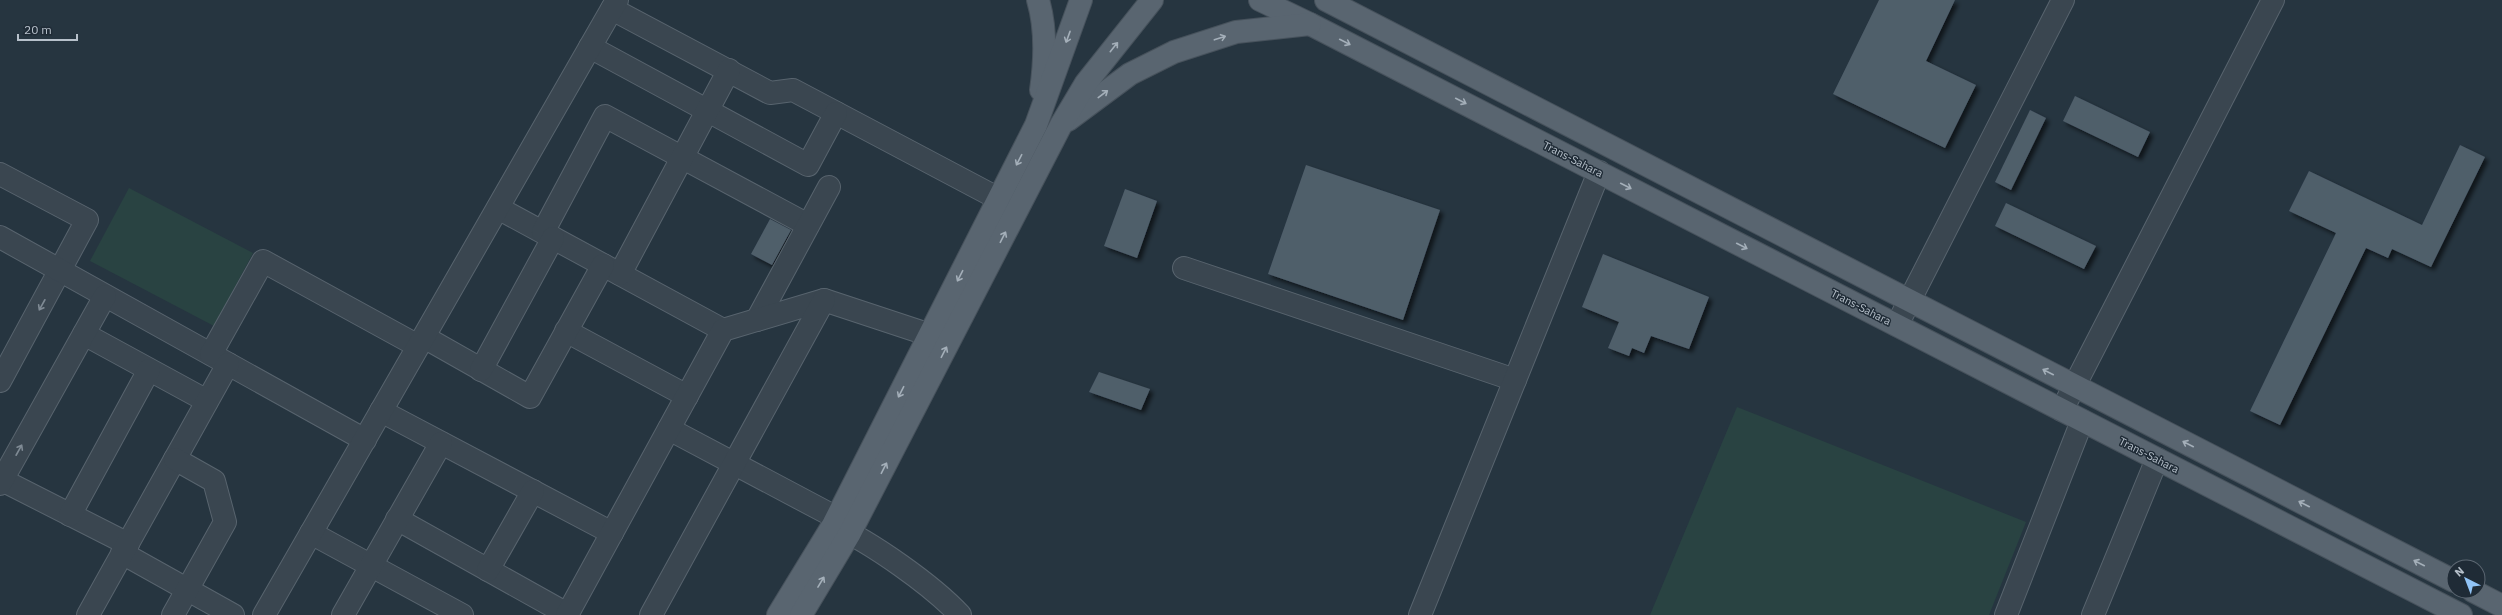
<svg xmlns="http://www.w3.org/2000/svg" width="2502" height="615" font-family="'IBM Plex Sans',sans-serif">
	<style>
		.green { fill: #294342 }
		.building { fill: #4f5e6b; filter: url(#shadow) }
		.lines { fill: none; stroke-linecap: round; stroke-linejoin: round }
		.street-casing { stroke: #58646e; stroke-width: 24 }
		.primary-casing { stroke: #47525c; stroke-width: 24 }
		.street { stroke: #3a4650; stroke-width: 22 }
		.primary { stroke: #596570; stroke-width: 22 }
		.oneway { stroke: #a4afb9 }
		.oneway2 { stroke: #7f8a94 }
		.labels { text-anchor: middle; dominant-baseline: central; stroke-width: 3; stroke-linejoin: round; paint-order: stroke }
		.street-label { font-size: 11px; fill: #b7c1cb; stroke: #1f2b36 }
	</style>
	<defs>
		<filter id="shadow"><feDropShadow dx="3.5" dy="3.5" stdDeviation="2" flood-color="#0009"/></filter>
	</defs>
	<rect width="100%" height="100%" fill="#263540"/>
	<g class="green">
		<path d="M129,188L253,253L214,326L90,261Z"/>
		<path d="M1737,407L2026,522L1989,615H1650Z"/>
	</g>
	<g class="building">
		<path d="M1879,0H1955L1926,61L1976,85L1945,148L1833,94Z"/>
		<path d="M2075,96L2150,132L2138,157L2063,121Z"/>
		<path d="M2030,110L2046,118L2011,190L1995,182Z"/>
		<path d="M2460,145L2485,157L2431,267L2392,249L2388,258L2366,248L2280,425L2250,411L2336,233L2289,211L2309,171L2422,225Z"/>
		<path d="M1306,165L1440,210L1403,320L1268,274Z"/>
		<path d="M1125,189L1157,201L1137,258L1104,246Z"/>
		<path d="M2006,203L2096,246L2084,269L1995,226Z"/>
		<path d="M770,219L791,230L772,265L751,254Z"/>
		<path d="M1603,254L1709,297L1689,349L1651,336L1644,353L1632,348L1629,356L1608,348L1619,322L1582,307Z"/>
		<path d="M1099,372L1150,389L1141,410L1089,392Z"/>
	</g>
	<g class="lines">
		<defs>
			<g id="street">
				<path d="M612,9L770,93L793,90L999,199"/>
				<path d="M590,47L808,165L836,113"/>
				<path d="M0,174L87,220L0,381"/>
				<path d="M498,208L723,330"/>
				<path d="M543,232L605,116L808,225"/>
				<path d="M0,237L365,440"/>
				<path d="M1184,268L1515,380"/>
				<path d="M620,274L729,70"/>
				<path d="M757,320L829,187"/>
				<path d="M1897,325L2063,0"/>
				<path d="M566,331L687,396"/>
				<path d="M84,334L207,401"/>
				<path d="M424,337L530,397L603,265"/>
				<path d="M211,354L263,261L418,346"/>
				<path d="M481,370L553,238"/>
				<path d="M2062,410L2273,0"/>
				<path d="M381,411L612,533"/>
				<path d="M669,429L837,518"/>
				<path d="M0,479L128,544"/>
				<path d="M0,484L105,296"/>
				<path d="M70,515L149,370"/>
				<path d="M397,519L567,614"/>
				<path d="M833,525C871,542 932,585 960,615"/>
				<path d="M311,533L462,615"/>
				<path d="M122,553L233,615"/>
				<path d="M488,570L533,491"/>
				<path d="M88,615L228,364"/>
				<path d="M173,615L225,522L214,481L175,459"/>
				<path d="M264,615L617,0"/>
				<path d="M343,615L441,443"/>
				<path d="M567,615L723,330L824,300L930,335"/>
				<path d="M651,615L824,300"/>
				<path d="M1420,615L1599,172"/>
				<path d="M2006,615L2082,421"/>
				<path d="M2093,615L2157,459"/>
			</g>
			<g id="primary">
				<path d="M1038,0C1046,27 1045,62 1041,90"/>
				<path d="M1260,0L1310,24L2461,615"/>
				<path d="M1326,0L2454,581"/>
				<path d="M1068,120L1130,74L1174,52L1236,32L1310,24"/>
				<path d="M2473,591L2502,606"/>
				<path d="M778,615L833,525L1036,125L1081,0"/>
				<path d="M801,615L850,533L1061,125L1086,83L1152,0"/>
			</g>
		</defs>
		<use href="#street" class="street-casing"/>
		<use href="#primary" class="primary-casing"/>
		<use href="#street" class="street"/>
		<use href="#primary" class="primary"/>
	</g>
	<defs><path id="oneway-shaft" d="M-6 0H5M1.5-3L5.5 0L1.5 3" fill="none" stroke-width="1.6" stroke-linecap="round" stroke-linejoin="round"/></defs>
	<g class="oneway">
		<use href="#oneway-shaft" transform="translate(1068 37) rotate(110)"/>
		<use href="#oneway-shaft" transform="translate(1220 38) rotate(-18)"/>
		<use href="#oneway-shaft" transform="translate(1345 42) rotate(27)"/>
		<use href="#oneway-shaft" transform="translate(1114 47) rotate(-51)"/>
		<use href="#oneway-shaft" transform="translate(1103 94) rotate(-37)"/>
		<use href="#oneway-shaft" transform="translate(1461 101) rotate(27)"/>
		<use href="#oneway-shaft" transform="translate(1019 160) rotate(117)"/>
		<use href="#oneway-shaft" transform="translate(1626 186) rotate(27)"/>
		<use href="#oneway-shaft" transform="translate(1003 237) rotate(-63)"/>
		<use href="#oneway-shaft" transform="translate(1742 246) rotate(27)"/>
		<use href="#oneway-shaft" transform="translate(960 276) rotate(117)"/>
		<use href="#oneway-shaft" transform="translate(944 352) rotate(-63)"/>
		<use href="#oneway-shaft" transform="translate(2048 372) rotate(-153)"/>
		<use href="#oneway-shaft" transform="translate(901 392) rotate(117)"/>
		<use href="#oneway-shaft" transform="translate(2188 444) rotate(-153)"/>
		<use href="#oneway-shaft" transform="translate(884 468) rotate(-63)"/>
		<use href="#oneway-shaft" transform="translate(2304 504) rotate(-153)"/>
		<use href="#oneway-shaft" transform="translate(2419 563) rotate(-153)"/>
		<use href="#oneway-shaft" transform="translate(821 582) rotate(-59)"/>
	</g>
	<g class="oneway2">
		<use href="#oneway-shaft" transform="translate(42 305) rotate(119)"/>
		<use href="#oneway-shaft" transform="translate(19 450) rotate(-61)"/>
	</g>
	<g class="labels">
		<g class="street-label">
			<text transform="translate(1573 159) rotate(27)">Trans-Sahara</text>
			<text transform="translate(1861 307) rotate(27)">Trans-Sahara</text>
			<text transform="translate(2149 455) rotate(27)">Trans-Sahara</text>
		</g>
	</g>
	<g transform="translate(2466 579) rotate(318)"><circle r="19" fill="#1f2b36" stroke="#5c6772"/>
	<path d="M0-3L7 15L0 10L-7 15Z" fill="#91c4f6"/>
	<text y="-6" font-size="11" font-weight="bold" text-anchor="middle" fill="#b7c1cb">N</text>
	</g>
	<path d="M18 34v6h59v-6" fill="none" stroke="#b7c1cb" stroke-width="2"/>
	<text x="24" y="34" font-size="12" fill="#b7c1cb" stroke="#1f2b36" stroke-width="3" paint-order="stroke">20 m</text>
</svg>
